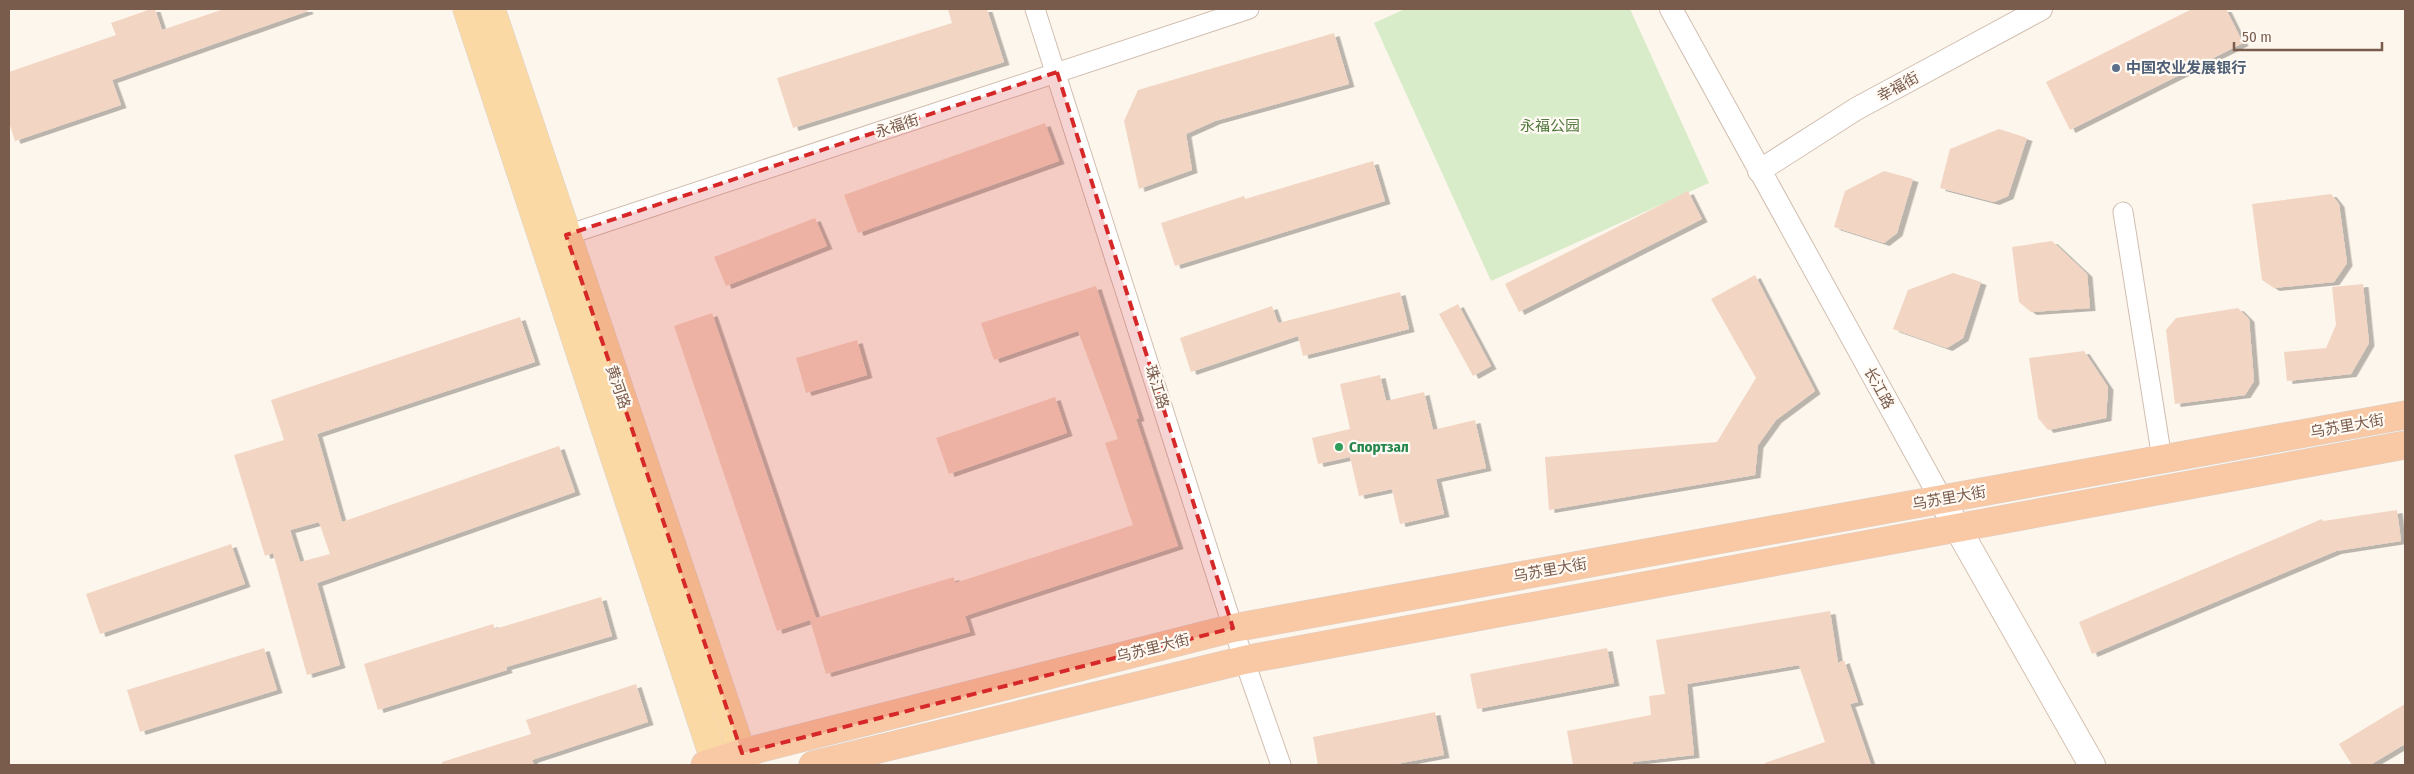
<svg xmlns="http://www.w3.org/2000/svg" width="2414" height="774" font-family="'Fira Sans Condensed','Noto Sans SC',sans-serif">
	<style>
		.green { fill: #d8ecc9 }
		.building { fill: #f3d5c3; fill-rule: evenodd; filter: url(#shadow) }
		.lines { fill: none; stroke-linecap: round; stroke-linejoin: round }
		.minor-casing { stroke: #d1beb0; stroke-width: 21 }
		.tertiary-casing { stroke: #d1beb0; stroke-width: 24 }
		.secondary-casing { stroke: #d6c0b0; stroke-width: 28 }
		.primary-casing { stroke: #dad1cd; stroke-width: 29 }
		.trunk-casing { stroke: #dad1cd; stroke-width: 29 }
		.minor { stroke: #fff; stroke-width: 19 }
		.tertiary { stroke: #fff; stroke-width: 22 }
		.secondary { stroke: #fff; stroke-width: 26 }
		.primary { stroke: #fbd9a5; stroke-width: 28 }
		.trunk { stroke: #f9c8a4; stroke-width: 28 }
		.marked { fill: #d62828; fill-opacity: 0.2; stroke: #d62828; stroke-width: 4; stroke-dasharray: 10 6; stroke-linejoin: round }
		.service-dot { fill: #5c6f8a; stroke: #fffaf3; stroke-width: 2 }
		.leisure-dot { fill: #2e9e5b; stroke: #fffaf3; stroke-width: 2 }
		.labels { text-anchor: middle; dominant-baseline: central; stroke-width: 4.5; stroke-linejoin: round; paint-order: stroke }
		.service-label { font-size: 15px; font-weight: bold; fill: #4e5e75; stroke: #fffaf3; text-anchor: start }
		.street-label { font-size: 15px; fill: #7a5c4d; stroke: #fffaf3 }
		.park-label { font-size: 15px; fill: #537a41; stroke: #fffaf3 }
		.leisure-label { font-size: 15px; font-weight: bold; fill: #27864d; stroke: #fffaf3; text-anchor: start }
	</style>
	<defs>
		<filter id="shadow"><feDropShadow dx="5.5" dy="3" stdDeviation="0" flood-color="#0004"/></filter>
	</defs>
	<rect width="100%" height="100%" fill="#fdf6ec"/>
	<path class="green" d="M1405,9H1630L1709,183L1491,281L1374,23Z"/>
	<g class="building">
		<path d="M151,9H155L162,30L224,9H307L308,11L112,80L121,105L15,141L9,122V72L116,35L111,23Z"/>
		<path d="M948,9H987L1004,62L793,128L777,78L952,23Z"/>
		<path d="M2192,9H2226L2243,43L2070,130L2046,82Z"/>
		<path d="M1334,33L1349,84L1215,121L1186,134L1192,170L1139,189L1124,121L1138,90Z"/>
		<path d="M1045,123L1059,161L858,233L844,195Z"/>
		<path d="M1999,129L2027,138L2008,196L1994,202L1940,188L1950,149Z"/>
		<path d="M1373,161L1385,201L1175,266L1161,223L1244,196L1245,199Z"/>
		<path d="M1884,171L1913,179L1897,233L1884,243L1834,227L1845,191Z"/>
		<path d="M1688,191L1702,219L1519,312L1505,284Z"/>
		<path d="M2331,194L2339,204L2347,263L2334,282L2274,288L2262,280L2252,204Z"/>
		<path d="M815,218L827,246L726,286L714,257Z"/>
		<path d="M2052,241L2087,274L2090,308L2031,312L2019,302L2012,247Z"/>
		<path d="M1953,273L1981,282L1963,338L1947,348L1893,329L1908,290Z"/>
		<path d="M1755,275L1815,391L1776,420L1758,445L1755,475L1549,510L1545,457L1717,442L1756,378L1711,299Z"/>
		<path d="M2363,284L2369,343L2351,374L2287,381L2284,352L2326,348L2336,325L2332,287Z"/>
		<path d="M1096,286L1139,418L1136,419L1178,546L965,616L970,632L826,674L810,620L777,631L674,326L712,313L816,618L954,577L955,583L1133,525L1105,443L1118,439L1078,331L994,360L981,323Z"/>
		<path d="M1400,292L1409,329L1303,356L1298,336L1191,372L1180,338L1272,306L1278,323Z"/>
		<path d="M1458,304L1491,366L1473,376L1439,314Z"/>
		<path d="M2238,308L2249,319L2254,381L2245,395L2175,404L2166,330L2176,318Z"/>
		<path d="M520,317L535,362L317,434L342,522L559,446L575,492L317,583L340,665L307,675L273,553L265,556L234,455L284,440L271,400ZM319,522L330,554L300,562L290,530Z"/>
		<path d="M857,340L867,375L806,393L796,358Z"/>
		<path d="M2084,351L2108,387L2106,418L2048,430L2038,418L2029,358Z"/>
		<path d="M1380,375L1386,401L1424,392L1433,430L1475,420L1486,468L1436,479L1444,514L1400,524L1392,489L1359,496L1350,457L1318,464L1312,438L1350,429L1340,384Z"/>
		<path d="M1055,397L1067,433L949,474L936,438Z"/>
		<path d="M2397,510L2401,541L2336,551L2092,654L2079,622L2322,519L2323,521Z"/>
		<path d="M231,544L245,584L100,634L86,594Z"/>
		<path d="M601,597L612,636L506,667L507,670L378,710L364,664L493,624L495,629Z"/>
		<path d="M1830,611L1838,663L1844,660L1858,702L1850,704L1871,765H1765V763L1825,742L1799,665L1687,684L1694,755L1633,762V765H1573L1567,731L1651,715L1649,696L1665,694L1656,640Z"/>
		<path d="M264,648L277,690L140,732L127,690Z"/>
		<path d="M1607,648L1614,683L1477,709L1470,674Z"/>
		<path d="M636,684L648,722L532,760L534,765H442V762L531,734L526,720Z"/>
		<path d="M2405,704V744L2370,765H2352L2339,744Z"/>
		<path d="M1435,712L1444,755L1391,765H1318L1313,737Z"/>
	</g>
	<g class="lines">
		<defs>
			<g id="minor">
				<path d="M1035,9L1233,628L1281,765"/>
				<path d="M2123,212L2162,459"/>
				<path d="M555,239L1249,9"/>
			</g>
			<g id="tertiary">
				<path d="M1671,9L1941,499"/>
				<path d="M1759,171L1856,109L2041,9"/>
			</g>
			<path id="secondary" d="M1941,499L2092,765"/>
			<g id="primary">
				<path d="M467,9L716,765"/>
				<path d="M491,9L746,765"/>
			</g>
			<g id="trunk">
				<path d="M705,765L742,753L1233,628L2405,415"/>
				<path d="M813,765L1244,660L2405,445"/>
			</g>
		</defs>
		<use href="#minor" class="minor-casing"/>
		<use href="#tertiary" class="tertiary-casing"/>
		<use href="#secondary" class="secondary-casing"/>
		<use href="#primary" class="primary-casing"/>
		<use href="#trunk" class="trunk-casing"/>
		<use href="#minor" class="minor"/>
		<use href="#tertiary" class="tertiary"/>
		<use href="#secondary" class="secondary"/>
		<use href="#primary" class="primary"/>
		<use href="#trunk" class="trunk"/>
	</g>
	<path class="marked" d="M1057,72L1233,628L742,753L566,235Z"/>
	<circle class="service-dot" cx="2116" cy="68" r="5"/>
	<circle class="leisure-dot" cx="1339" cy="447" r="5"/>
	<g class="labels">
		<g class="service-label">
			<text x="2126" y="68">中国农业发展银行</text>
		</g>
		<g class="street-label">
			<text transform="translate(1898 87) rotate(-29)">幸福街</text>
			<text transform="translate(897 126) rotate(-18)">永福街</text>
			<text transform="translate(618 387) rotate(71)">黄河路</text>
			<text transform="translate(1157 387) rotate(72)">珠江路</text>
			<text transform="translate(1879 388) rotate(61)">长江路</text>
			<text transform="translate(2347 426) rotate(-10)">乌苏里大街</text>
			<text transform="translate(1949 498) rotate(-10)">乌苏里大街</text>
			<text transform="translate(1550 570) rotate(-10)">乌苏里大街</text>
			<text transform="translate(1153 648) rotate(-14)">乌苏里大街</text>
		</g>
		<g class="park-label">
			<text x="1550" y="126">永福公园</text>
		</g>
		<g class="leisure-label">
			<text x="1349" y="447">Спортзал</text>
		</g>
	</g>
	<rect width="2414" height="774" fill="none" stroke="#7a5c4d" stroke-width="20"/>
	<path d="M2234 42v8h148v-8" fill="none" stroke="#7a5c4d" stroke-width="2.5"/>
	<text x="2242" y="42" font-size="15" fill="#7a5c4d" stroke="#fffaf3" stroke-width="4" paint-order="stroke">50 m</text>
</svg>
